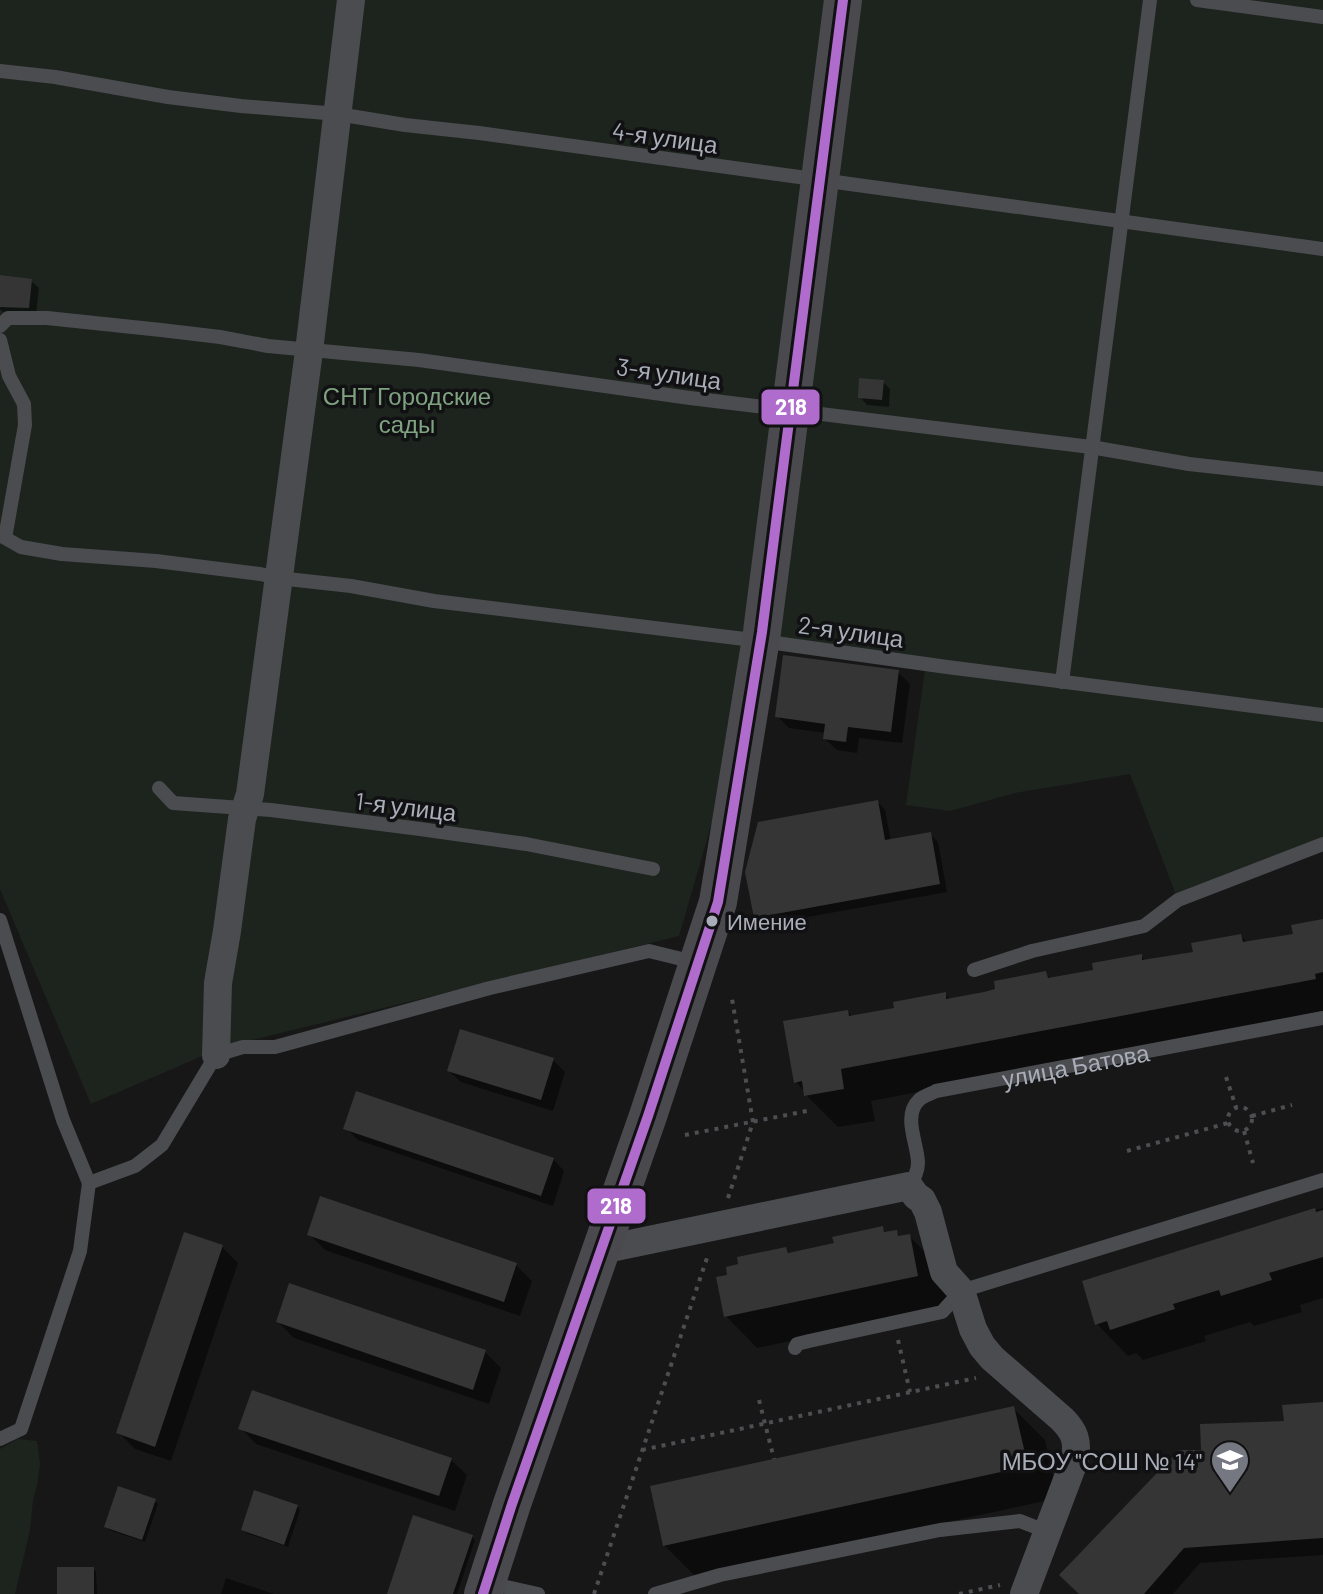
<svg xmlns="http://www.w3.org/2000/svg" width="1323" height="1594" font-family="Barlow,sans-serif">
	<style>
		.green { fill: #1d241e }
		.shadow { fill: #0007 }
		.building { fill: #353536 }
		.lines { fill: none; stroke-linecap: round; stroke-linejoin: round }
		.path { stroke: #4d4e52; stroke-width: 4; stroke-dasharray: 4 6; stroke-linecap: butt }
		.lane { stroke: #4b4c50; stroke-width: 14 }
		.street { stroke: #4b4c50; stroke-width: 28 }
		.secondary { stroke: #4a4a4e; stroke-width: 38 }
		.bus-1-casing { stroke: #111113; stroke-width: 16 }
		.bus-1 { stroke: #b06ccc; stroke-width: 10 }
		.bus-dot { fill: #a8adb8; stroke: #111113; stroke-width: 3 }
		.labels { text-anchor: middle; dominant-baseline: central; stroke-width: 7; stroke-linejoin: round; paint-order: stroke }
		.bus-label { font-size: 22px; fill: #a8adb8; stroke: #111113; text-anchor: start }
		.street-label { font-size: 24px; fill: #a8adb8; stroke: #111113 }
		.park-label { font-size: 24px; fill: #7fa381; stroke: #111113 }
		.poi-label { font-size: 24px; fill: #a8adb8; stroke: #111113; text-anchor: end }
		.line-badge { stroke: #111113; stroke-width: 3 }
		.badge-label { font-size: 22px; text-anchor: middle; font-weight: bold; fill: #fff }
	</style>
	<rect width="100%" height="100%" fill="#171717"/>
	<g class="green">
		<path d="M0,0H1323V844L1178,900L1130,774L1015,793L950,811L906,805L925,670L743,641L719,798L679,936L223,1047L91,1104L0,889Z"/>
		<path d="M18,1439L37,1441L40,1464L37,1486L33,1500L30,1530L15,1594H0V1449Z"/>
	</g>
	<g class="shadow">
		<path d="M0,277L31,281L39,288L36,315L4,313L0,309Z"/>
		<path d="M883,382L890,389L889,407L867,405L860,397Z"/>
		<path d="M898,672L910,684L902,743L859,738L857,753L837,750L825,739L826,733L789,728L777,716Z"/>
		<path d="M878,802L885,810L891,841L930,834L938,842L947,892L763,925L756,917Z"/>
		<path d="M1323,921V1014L871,1101L875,1121L838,1127L806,1095L805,1092L796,1082L848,1012L853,1017L897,1010L945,994L951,1000L984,994L1046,974L1051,979L1095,972L1141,956L1146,962L1195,953L1241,936L1248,943L1295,935Z"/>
		<path d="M553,1060L565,1072L553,1111L461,1082L449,1071Z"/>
		<path d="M346,1128L553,1159L564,1171L553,1206L358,1140Z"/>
		<path d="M1323,1208V1298L1300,1305L1302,1312L1254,1326L1250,1322L1204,1336L1206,1341L1143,1360L1136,1353L1128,1356L1097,1324L1241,1233Z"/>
		<path d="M882,1229L888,1234L896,1232L901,1238L909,1236L941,1268L949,1308L757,1348L726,1316L730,1276L786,1249L791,1254L837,1245Z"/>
		<path d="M309,1234L516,1265L532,1281L520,1316L325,1250Z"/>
		<path d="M222,1247L238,1263L171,1461L135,1449L119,1433Z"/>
		<path d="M278,1322L485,1352L501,1368L489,1404L294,1338Z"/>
		<path d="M1323,1404V1555L1200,1563L1173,1594H1081L1203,1452L1287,1423Z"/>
		<path d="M1013,1408L1045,1440L1058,1498L696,1577L664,1545Z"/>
		<path d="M241,1428L451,1460L467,1475L455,1511L256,1444Z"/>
		<path d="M155,1501L158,1504L145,1542L109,1530L106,1526Z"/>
		<path d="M297,1506L300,1510L288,1547L246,1533L243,1530Z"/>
		<path d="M472,1537L475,1540L457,1594H391Z"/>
		<path d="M93,1569L96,1572L97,1594H59Z"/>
		<path d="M226,1578L274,1594H221Z"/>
	</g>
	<g class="building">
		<path d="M0,275L32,279L29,308L0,307Z"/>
		<path d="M859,378L884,380L882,400L858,398Z"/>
		<path d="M783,655L899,670L891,732L848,727L846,742L823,739L825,724L775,717Z"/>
		<path d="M878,800L885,840L931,832L940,884L754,918L745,872L758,822Z"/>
		<path d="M1323,919V972L1315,974L1316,979L841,1069L844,1089L804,1096L802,1081L794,1083L783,1021L848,1010L849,1016L894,1008L893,1002L946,992V999L984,992L995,989L994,981L1046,971L1048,978L1093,970L1092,963L1142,954V960L1193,952L1191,943L1241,934L1243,942L1293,934L1291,925Z"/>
		<path d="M460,1029L554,1058L541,1100L447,1071Z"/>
		<path d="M356,1091L554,1158L541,1196L343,1129Z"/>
		<path d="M320,1196L517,1263L504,1302L307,1235Z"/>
		<path d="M1315,1208L1316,1212L1323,1210V1257L1269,1273L1272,1280L1221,1296L1219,1290L1173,1304L1175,1309L1110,1330L1107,1321L1095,1325L1082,1281Z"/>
		<path d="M883,1226L884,1232L897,1230L898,1236L910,1234L918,1276L724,1317L716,1277L727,1275L726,1267L738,1264L737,1257L786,1247L788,1253L834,1243L832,1237Z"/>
		<path d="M184,1232L223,1245L155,1447L116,1433Z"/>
		<path d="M289,1283L486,1350L473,1390L276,1322Z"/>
		<path d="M252,1390L452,1458L439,1496L238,1429Z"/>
		<path d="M1323,1402V1538L1184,1548L1144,1594H1079L1059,1575L1179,1450H1201L1200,1424L1284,1421L1282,1405Z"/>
		<path d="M1014,1406L1028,1466L663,1546L650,1486Z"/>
		<path d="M118,1486L156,1499L142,1540L104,1527Z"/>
		<path d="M254,1490L298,1505L284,1545L241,1530Z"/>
		<path d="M413,1515L473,1535L453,1594H387Z"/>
		<rect x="57" y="1567" width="37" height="27"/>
	</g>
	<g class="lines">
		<g class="path">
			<path d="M1226,1077L1236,1107"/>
			<circle cx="1240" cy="1119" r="12"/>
			<path d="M1252,1116L1292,1105"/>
			<path d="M1244,1131L1253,1163"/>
			<path d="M685,1135L812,1110"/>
			<path d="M1127,1151L1228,1123"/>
			<path d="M728,1198L753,1122L732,999"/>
			<path d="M898,1340L910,1392"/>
			<path d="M759,1400L774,1459"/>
			<path d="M642,1450L976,1378"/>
			<path d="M594,1594L708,1255"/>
			<path d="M959,1594L1000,1585"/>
		</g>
		<g class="lane">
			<path d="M1197,0L1323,17"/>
			<path d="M0,71L55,77L168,97L241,106L338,114L405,125L479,133L1323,249"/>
			<path d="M0,326L8,318H47L161,330L220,337L268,346L419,360L690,398L1091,447L1189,464L1323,479"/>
			<path d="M0,340L9,376L24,404L25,425L5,538L21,547L62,554L156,561L260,574L278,578L351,586L434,601L761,641L947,667L1323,715"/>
			<path d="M1062,682L1150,0"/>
			<path d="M159,788L173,803L271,810L420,829L526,844L653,869"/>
			<path d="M0,920L63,1120L89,1183"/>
			<path d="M974,970L1032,951L1144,926L1178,900L1323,844"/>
			<path id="s1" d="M909,1186C914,1178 918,1172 918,1163C918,1144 902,1116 919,1100C923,1096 931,1094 936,1091L1323,1018"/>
			<path d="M795,1348L797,1344L809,1341L942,1312L961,1291L1323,1180"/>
			<path d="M0,1439L21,1429L80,1251L89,1183L135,1166L162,1145L216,1055L243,1047H275L490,988L649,951L698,963"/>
			<path d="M487,1583L538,1594"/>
			<path d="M655,1594L720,1575L940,1530L1020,1521L1048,1532"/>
		</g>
		<g class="street">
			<path d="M216,1055L218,983L227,931L242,819L250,794L309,351L351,0"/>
			<path d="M601,1250L909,1186L916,1196L922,1200L928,1212L944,1272L961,1291L973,1329L982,1346L992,1358L1062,1419C1075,1432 1078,1441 1075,1459L1024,1594"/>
		</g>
		<path class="secondary" d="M483,1594L512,1504L648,1116L718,902L762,632L843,0"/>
		<defs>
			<path id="bus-1" d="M483,1594L512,1504L648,1116L718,902L762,632L843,0"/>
		</defs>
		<use href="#bus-1" class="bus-1-casing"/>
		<use href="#bus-1" class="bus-1"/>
	</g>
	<defs>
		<symbol id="school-pin" viewBox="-11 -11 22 30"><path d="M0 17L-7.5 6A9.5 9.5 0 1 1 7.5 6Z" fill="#757880" stroke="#111113"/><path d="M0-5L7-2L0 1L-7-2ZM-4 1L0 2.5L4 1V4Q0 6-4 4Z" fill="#fff"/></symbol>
	</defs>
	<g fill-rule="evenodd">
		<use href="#school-pin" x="1208" y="1438" width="44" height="60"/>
	</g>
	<circle class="bus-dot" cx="712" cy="921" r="7"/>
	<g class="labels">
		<g class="bus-label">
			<text x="727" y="921">Имение</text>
		</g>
		<g class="street-label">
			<text transform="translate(665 137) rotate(8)">4-я улица</text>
			<text transform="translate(669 373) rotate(8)">3-я улица</text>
			<text transform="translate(851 631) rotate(8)">2-я улица</text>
			<text transform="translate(406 806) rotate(7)">1-я улица</text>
			<text stroke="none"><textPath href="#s1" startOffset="252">улица Батова</textPath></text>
		</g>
		<g class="park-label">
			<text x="407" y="395">СНТ Городские<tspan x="407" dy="28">сады</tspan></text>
		</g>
		<g class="poi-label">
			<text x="1202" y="1460">МБОУ "СОШ № 14"</text>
		</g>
	</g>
	<g class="line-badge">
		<rect x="760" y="388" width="61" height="38" rx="8" fill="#b06ccc"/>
		<rect x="586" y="1187" width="61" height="38" rx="8" fill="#b06ccc"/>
	</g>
	<g class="badge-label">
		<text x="791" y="415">218</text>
		<text x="616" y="1214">218</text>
	</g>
</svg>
